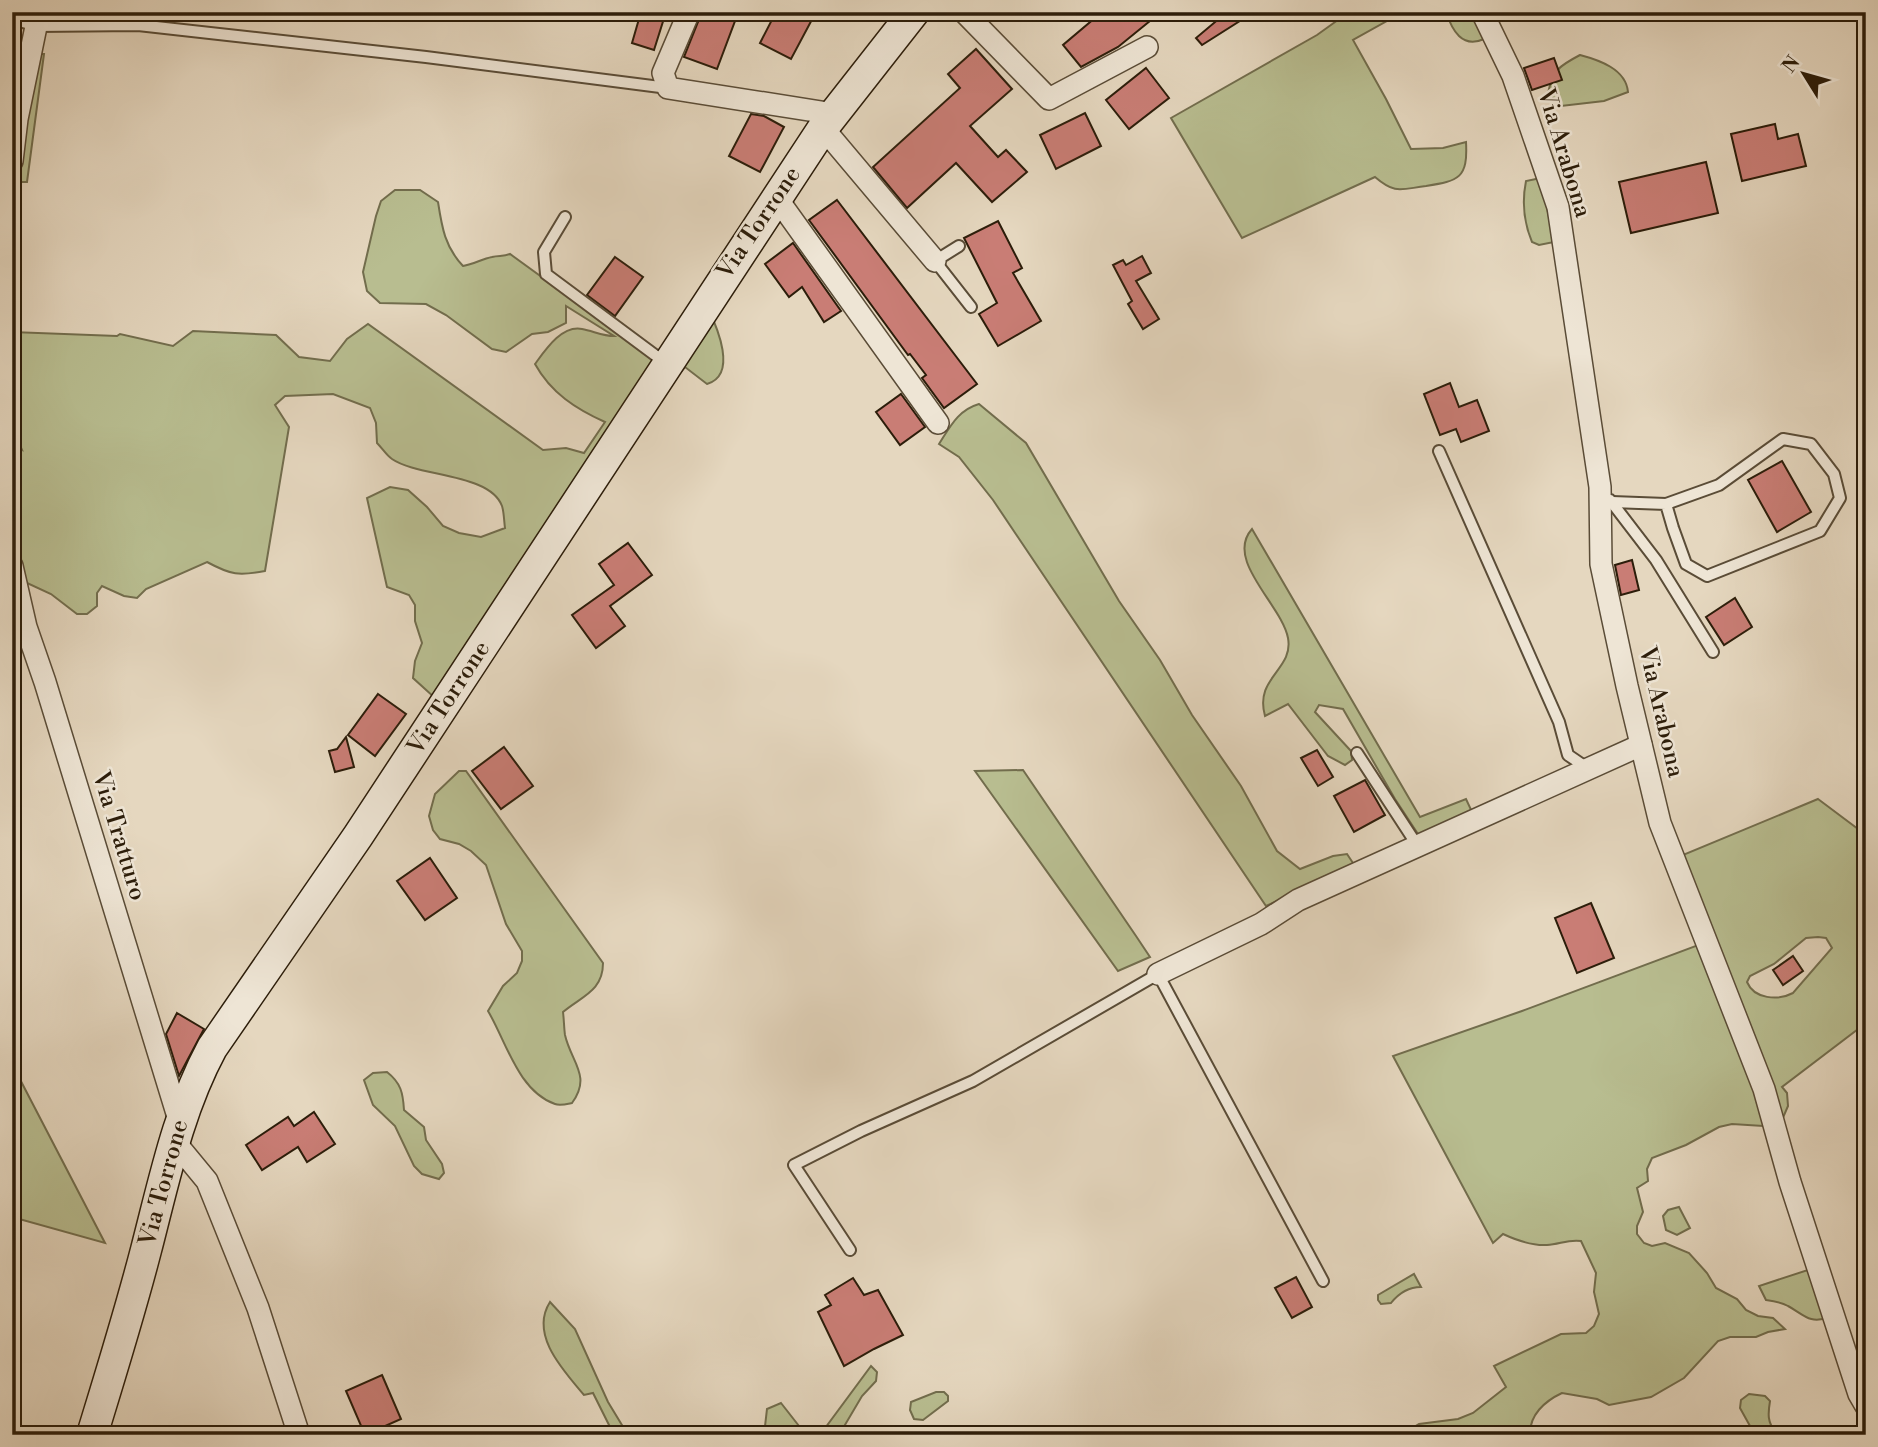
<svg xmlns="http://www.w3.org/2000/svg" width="1878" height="1447" font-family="'Libre Bodoni',serif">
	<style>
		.green { fill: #b8bd90; stroke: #726d4d; stroke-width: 2; fill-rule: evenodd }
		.building { fill: #c97d75; stroke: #2c1d0a; stroke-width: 2 }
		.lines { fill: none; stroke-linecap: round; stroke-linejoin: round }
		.service-casing { stroke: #5a4c37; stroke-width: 14 }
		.minor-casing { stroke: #5a4c37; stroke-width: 24 }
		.secondary-casing { stroke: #2c1d0a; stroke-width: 33 }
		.service { stroke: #eee5d5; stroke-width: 10 }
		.minor { stroke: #eee5d5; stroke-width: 21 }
		.secondary { stroke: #eee5d5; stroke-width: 30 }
		.labels { text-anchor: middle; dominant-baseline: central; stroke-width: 5; stroke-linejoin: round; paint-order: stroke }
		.street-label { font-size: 24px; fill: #2c1d0a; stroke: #eee5d5 }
	</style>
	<rect width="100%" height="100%" fill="#e5d7bf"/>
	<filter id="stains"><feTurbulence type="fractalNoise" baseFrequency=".00286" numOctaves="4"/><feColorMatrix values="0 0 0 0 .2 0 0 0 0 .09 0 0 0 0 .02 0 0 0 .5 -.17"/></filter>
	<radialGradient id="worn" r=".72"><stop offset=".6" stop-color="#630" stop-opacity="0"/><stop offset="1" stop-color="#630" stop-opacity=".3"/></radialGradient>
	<g class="green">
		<path d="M1349,12H1403L1353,40L1386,99L1411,149L1443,148L1466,142C1468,178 1459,181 1426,186C1401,189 1396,195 1375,177L1242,238L1171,118L1317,35Z"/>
		<path d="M1446,12H1486L1484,39C1462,49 1452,30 1446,12Z"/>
		<path d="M38,54H44L27,182H15L22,112Z"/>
		<path d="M1580,55C1599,60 1626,69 1628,92L1604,101L1561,106L1548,93C1553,70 1559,66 1580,55Z"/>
		<path d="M1541,178L1554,242L1539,245L1532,242C1524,223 1522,201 1526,181Z"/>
		<path d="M395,190H420L438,202C442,228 445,247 463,266C474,264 482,259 492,257C499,255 503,257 510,254L656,360L435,698L413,678L415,661L422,643L415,621V605L409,595L387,587L367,498L390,487L408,490L427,507L443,526L459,533L481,537L505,528C504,521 504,512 502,506C490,473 418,477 392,459C387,456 382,448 377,443L376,423L370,408L333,394L285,396L275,405L289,427L265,571C239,576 231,575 207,562L146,589L137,598L124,596L102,586L97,593V606L87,614H77L51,594L12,576V446L22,450L12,427V332L117,336L120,334L173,346L193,331L276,335L299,357L330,361L347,339L368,324L543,450L566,448L584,453L605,422C576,409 551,393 535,364C546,349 562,325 582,329C593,331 603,336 614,336L566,306V323L548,332L532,334L506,352L492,349L446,315L426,304L380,303L367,291L363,272L376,216L381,201Z"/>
		<path d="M708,308C717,327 738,375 707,384L685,367L672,382Z"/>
		<path d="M979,404L1026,443L1119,601L1160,660L1192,715L1241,786L1277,851L1300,869L1333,856L1347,854L1355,866L1266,906L993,500L959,457L939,444C950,427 958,410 979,404Z"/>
		<path d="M1252,529L1420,817L1466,799L1473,814L1430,834H1418L1395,799L1343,709L1319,705L1315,712L1351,751L1352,760L1345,765L1328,756L1288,704L1265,716C1254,677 1294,670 1288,638C1282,605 1224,560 1252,529Z"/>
		<path d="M1023,770L1136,936L1150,957L1118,971L975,771Z"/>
		<path d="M459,771H466L603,963C603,991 582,996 563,1012C564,1020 564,1028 565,1035C571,1062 592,1076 572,1103C567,1104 560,1106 555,1104C518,1091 506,1041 488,1011L503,986L517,973L522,961V951L506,924L486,865L471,851L459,844L440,839L433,830L429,816L435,794Z"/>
		<path d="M1818,799L1866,835V1023L1782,1087L1787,1093L1788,1106L1779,1127L1732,1124L1719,1127L1686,1145L1652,1158L1647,1169L1648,1181L1637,1188L1643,1212L1637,1226V1234L1644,1243L1652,1246L1665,1243L1689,1253L1707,1273L1716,1288L1737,1299L1746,1310L1758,1316L1773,1318L1785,1329L1768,1332L1756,1337H1730L1718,1341L1684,1378L1651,1397L1609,1405L1597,1399L1562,1393C1545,1401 1529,1415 1530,1435H1406V1432L1419,1424L1458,1419L1473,1413L1506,1387L1494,1366L1561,1334L1586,1333L1594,1326L1599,1314L1594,1292L1596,1273L1581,1241C1569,1239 1560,1244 1547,1245C1532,1246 1516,1240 1503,1234L1493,1243L1393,1056L1522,1011L1704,943L1678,857ZM1818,937L1826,938L1832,948L1793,993C1778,1001 1754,999 1747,982L1750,976L1774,964L1806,938Z"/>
		<path d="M12,1064L105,1243L12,1217Z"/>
		<path d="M387,1072C401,1083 403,1093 404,1110L424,1127L426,1140L442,1164L444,1173L439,1179L422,1174L414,1166L395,1126L373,1105L364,1080L373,1073Z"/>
		<path d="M1679,1207L1690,1228L1677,1235L1666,1230L1663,1216L1668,1210Z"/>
		<path d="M1811,1269L1829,1317C1810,1325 1803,1314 1788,1306C1781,1302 1774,1301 1766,1300L1759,1286Z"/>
		<path d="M1414,1274L1421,1287C1408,1287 1399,1293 1391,1303L1381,1304L1378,1300V1295Z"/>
		<path d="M550,1302L575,1329L608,1402L628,1435H614L593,1393L584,1395C564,1371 529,1335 550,1302Z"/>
		<path d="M871,1366L877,1372L876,1381L862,1396L839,1435H820Z"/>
		<path d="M936,1392H944L948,1396V1401L923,1420L914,1419L910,1410L911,1402Z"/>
		<path d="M1749,1394L1765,1396L1770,1401C1768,1413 1767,1423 1776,1432C1792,1430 1814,1425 1827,1435H1755L1740,1408L1741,1400Z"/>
		<path d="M781,1403L806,1435H764L767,1409Z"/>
	</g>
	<g class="building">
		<path d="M641,12H666L654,50L632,43Z"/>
		<path d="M702,12H712L735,21L717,69L684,57Z"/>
		<path d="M776,12H816L791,59L760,43Z"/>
		<path d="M1102,12H1161L1118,47L1081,67L1063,45Z"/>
		<path d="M1227,12H1254L1202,45L1196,38Z"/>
		<path d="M976,49L1012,89L970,126L998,157L1006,150L1027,172L992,202L956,163L907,208L873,167L960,88L948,74Z"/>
		<path d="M1554,58L1562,80L1532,90L1524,68Z"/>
		<path d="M1146,68L1169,98L1129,129L1106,100Z"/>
		<path d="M1085,113L1101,146L1056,169L1040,135Z"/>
		<path d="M751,114L764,116L784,127L760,172L729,156Z"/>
		<path d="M1775,124L1778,139L1798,134L1806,166L1742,181L1731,134Z"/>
		<path d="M1706,162L1718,213L1631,233L1619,182Z"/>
		<path d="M837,200L977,384L944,408L922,378L926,375L910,354L908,355L809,220Z"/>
		<path d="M998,221L1022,268L1013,273L1041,321L998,346L979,314L997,303L964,238Z"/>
		<path d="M793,243L841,311L824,322L802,287L789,297L765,264Z"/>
		<path d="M1142,256L1151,273L1136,281L1159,319L1143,329L1128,304L1132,301L1113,265L1123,260L1126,265Z"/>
		<path d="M615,257L643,277L615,316L587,295Z"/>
		<path d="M1450,383L1459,407L1477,400L1489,431L1461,442L1456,429L1440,435L1424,394Z"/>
		<path d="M901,394L925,427L900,445L876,412Z"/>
		<path d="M1782,461L1811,512L1777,532L1748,480Z"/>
		<path d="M628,543L652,575L610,606L625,626L596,648L572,615L614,585L599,564Z"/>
		<path d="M1632,560L1639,590L1621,595L1615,565Z"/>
		<path d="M1735,598L1752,627L1724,645L1706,617Z"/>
		<path d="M378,694L406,714L375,756L348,735Z"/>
		<path d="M346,737L354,767L335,772L329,751L337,749Z"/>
		<path d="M504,747L533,786L501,809L472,771Z"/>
		<path d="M1317,750L1333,777L1318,786L1301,758Z"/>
		<path d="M1365,780L1385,815L1354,832L1334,796Z"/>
		<path d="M430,858L457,898L425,920L397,881Z"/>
		<path d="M1591,903L1614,958L1577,973L1555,918Z"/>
		<path d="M1793,956L1803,971L1783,985L1773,970Z"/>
		<path d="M177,1013L204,1029L179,1076L166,1034Z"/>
		<path d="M314,1112L335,1144L307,1162L298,1147L262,1170L246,1145L288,1117L294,1126Z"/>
		<path d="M1296,1277L1312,1307L1292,1318L1275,1288Z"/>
		<path d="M853,1278L864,1295L878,1290L903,1335L874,1349L844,1366L818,1312L831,1305L825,1295Z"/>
		<path d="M382,1375L401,1419L365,1435L346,1391Z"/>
	</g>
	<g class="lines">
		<defs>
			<g id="service">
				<path d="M12,19L37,26L138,25L426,57L668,88"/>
				<path d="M565,217L544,252L546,274L667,364"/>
				<path d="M959,246L935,261L971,307"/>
				<path d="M1439,451L1559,722L1568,755L1587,768"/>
				<path d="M1610,500L1656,560L1713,652"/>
				<path d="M1612,502L1666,504L1719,485L1783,439L1811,444L1834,474L1840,498L1820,531L1707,576L1686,564L1673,528L1666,504"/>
				<path d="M1357,753L1417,845"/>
				<path d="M850,1250L794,1165L861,1131L973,1081L1158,974L1323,1281"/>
			</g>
			<g id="minor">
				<path d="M689,12L663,73L668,88L834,114"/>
				<path d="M964,12L1049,99L1147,47"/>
				<path d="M1482,12L1513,76L1558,207L1600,487L1601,564L1627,686L1660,823L1764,1089L1790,1182L1859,1394L1866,1406"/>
				<path d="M823,128L935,261"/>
				<path d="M12,161L17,119L39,12"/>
				<path d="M776,197L938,423"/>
				<path d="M12,566L26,627L45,682L179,1120"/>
				<path d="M1158,974L1261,924L1298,900L1641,745"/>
				<path d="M174,1141L207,1181L258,1308L299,1435"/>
			</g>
			<path id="secondary" d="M92,1435C111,1373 130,1312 146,1250C164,1181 178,1111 212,1048L358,836L823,128L914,12"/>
		</defs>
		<use href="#service" class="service-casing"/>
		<use href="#minor" class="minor-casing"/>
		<use href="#secondary" class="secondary-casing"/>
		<use href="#service" class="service"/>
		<use href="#minor" class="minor"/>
		<use href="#secondary" class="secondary"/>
	</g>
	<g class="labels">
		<g class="street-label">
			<text transform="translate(1564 153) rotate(73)">Via Arabona</text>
			<text transform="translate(759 223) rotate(-56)">Via Torrone</text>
			<text transform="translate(449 698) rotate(-57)">Via Torrone</text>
			<text transform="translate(1661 712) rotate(77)">Via Arabona</text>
			<text transform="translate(119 836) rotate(73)">Via Tratturo</text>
			<text transform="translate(164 1183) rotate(-75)">Via Torrone</text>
		</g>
	</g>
	<rect width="1878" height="1447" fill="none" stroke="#e5d7bf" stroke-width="42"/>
	<rect x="14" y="14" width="1850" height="1419" fill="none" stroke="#2c1d0a" stroke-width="3.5"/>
	<rect x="21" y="21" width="1836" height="1405" fill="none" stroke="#2c1d0a" stroke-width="2"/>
	<g transform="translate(1804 74) rotate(307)" stroke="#eee5d5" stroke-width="5" paint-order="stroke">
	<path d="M0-5L12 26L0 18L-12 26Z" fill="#2c1d0a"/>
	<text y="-10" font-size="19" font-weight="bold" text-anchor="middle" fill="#2c1d0a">N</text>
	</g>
	<rect width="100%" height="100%" filter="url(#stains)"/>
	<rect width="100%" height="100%" fill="url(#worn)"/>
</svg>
